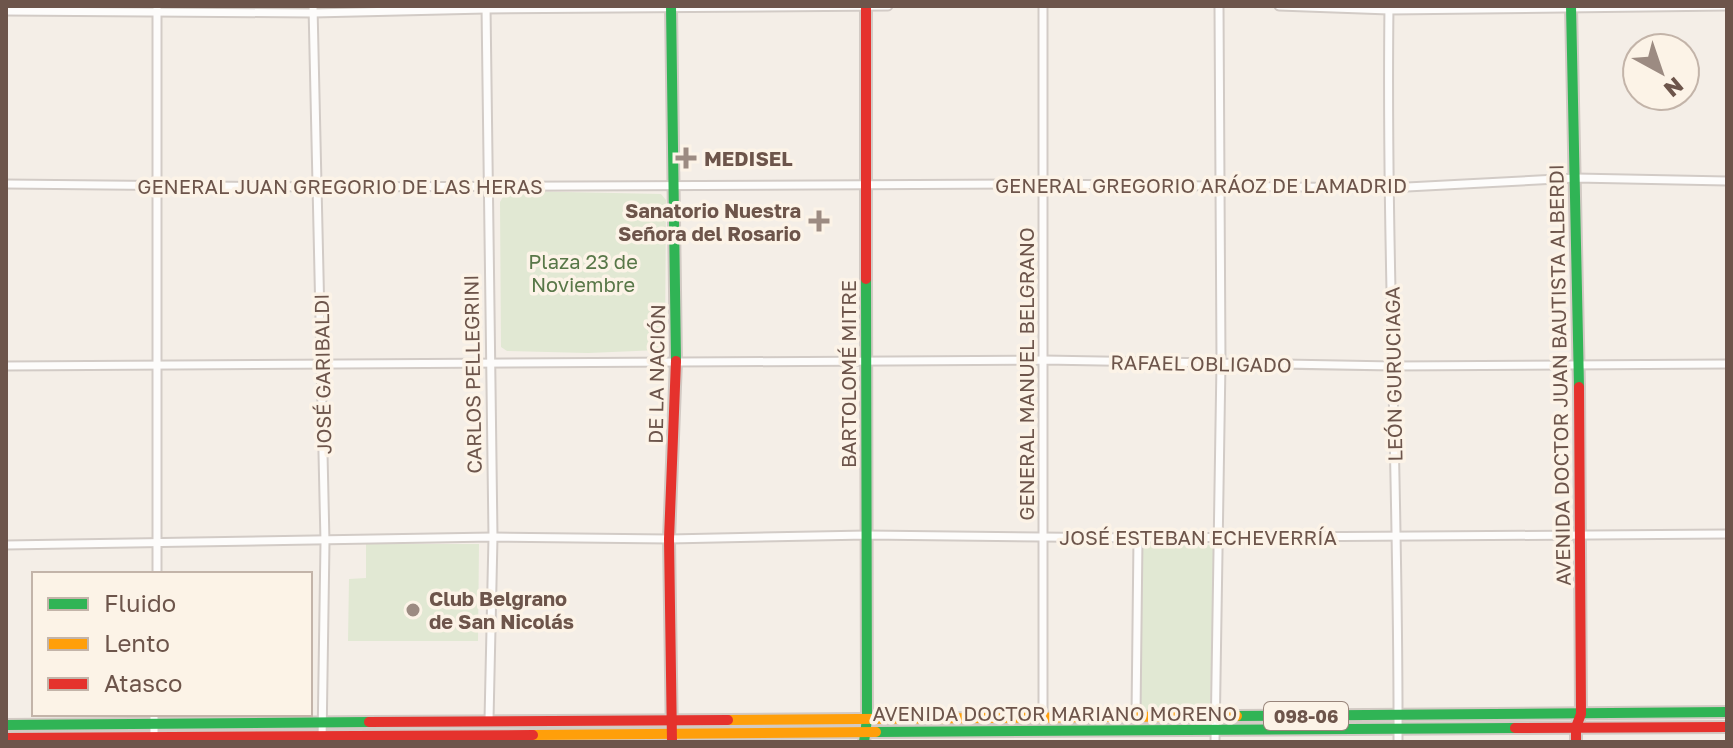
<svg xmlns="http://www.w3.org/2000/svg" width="1733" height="748" font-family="'Golos Text',sans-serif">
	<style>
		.green { fill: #e1e8d3 }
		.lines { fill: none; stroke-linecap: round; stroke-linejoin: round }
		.street-casing { stroke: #d2cbc6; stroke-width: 11 }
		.fast-casing { stroke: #d2cac4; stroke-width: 14 }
		.slow-casing { stroke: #d2cac4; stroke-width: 14 }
		.jam-casing { stroke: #d2cac4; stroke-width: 14 }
		.street { stroke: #fdfcfb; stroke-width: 7 }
		.fast { stroke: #30b455; stroke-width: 10 }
		.slow { stroke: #ff9f0a; stroke-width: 10 }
		.jam { stroke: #e5322d; stroke-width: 10 }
		.poi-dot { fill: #9c8b82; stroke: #fcf3e7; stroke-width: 3 }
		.labels { text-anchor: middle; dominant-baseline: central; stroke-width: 7; stroke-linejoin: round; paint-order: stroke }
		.shield { fill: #fcf3e7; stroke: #98847a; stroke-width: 2 }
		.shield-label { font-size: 18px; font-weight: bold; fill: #6d554b }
		.poi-label { font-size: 20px; font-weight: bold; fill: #6d554b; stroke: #fcf3e7; text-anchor: start }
		.street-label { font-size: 20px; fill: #6d554b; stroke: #fcf3e7 }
		.park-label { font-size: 20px; fill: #587748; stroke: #fcf3e7 }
	</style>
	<rect width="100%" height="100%" fill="#f4eee7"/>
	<g class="green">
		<path d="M518,191L661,194L666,200L665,346L660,350L588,353L507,351L501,347L500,202L504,195L517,194Z"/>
		<path d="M1142,543L1214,545L1210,712L1139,711Z"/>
		<path d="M366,544H479L478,641H348L349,579L366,578Z"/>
	</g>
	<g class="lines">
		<defs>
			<g id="street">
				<path d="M157,6V574"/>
				<path d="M313,6L325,542L322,742"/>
				<path d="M486,6L493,537L489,720"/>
				<path d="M1043,6V716"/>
				<path d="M1279,6L1389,10L1727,6"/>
				<path d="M1389,6C1386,251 1399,497 1398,742"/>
				<path d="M6,11L313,13L486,9L888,6"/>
				<path d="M6,184L318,187L1044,184L1388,188L1576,178L1727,181"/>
				<path d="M6,366L1044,360L1394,366L1727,364"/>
				<path d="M6,545L493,537L669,539L867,535L1138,538L1727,534"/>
				<path d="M1136,716L1138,538"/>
				<path d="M154,740V714"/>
				<path d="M1215,742L1221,362L1219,6"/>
			</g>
			<g id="fast">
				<path d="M671,6L676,361"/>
				<path d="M1571,6L1579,387"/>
				<path d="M1237,716L1727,712"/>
				<path d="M6,725L369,722"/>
				<path d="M876,732L1515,728"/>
				<path d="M864,742L867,719L866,279"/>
			</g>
			<g id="slow">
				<path d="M728,720L1237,716"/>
				<path d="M533,735L876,732"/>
			</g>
			<g id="jam">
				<path d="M866,6V279"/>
				<path d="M369,722L728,720"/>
				<path d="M1515,728L1727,727"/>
				<path d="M6,738L533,735"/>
				<path d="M672,742L669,539L676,361"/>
				<path d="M1576,742V727L1581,714L1579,387"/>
			</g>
		</defs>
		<use href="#street" class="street-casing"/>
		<use href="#fast" class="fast-casing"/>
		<use href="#slow" class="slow-casing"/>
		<use href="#jam" class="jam-casing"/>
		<use href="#street" class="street"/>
		<use href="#fast" class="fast"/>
		<use href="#slow" class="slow"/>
		<use href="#jam" class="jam"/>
	</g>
	<g class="poi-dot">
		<path d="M682 146h8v8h8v8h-8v8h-8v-8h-8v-8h8z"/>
		<path d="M815 209h8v8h8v8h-8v8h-8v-8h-8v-8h8z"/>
		<circle cx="413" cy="610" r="8"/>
	</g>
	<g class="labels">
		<rect class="shield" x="1264" y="702" width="84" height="28" rx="6"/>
		<g class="shield-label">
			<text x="1306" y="716">098-06</text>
		</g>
		<g class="poi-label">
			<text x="704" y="158">MEDISEL</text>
			<text x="801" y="210" text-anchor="end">Sanatorio Nuestra<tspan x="801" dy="23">Señora del Rosario</tspan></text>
			<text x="429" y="598">Club Belgrano<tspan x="429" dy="23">de San Nicolás</tspan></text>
		</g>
		<g class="street-label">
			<text x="1201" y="185">GENERAL GREGORIO ARÁOZ DE LAMADRID</text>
			<text x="340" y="186">GENERAL JUAN GREGORIO DE LAS HERAS</text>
			<text transform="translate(1201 363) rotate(1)">RAFAEL OBLIGADO</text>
			<text transform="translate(322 374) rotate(-91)">JOSÉ GARIBALDI</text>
			<text transform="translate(472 374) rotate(-91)">CARLOS PELLEGRINI</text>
			<text transform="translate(656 374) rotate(-89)">DE LA NACIÓN</text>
			<text transform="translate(848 374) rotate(-90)">BARTOLOMÉ MITRE</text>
			<text transform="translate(1026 374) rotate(-90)">GENERAL MANUEL BELGRANO</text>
			<text transform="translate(1393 374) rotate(-91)">LEÓN GURUCIAGA</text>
			<text transform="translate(1559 375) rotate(-91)">AVENIDA DOCTOR JUAN BAUTISTA ALBERDI</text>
			<text x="1198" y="537">JOSÉ ESTEBAN ECHEVERRÍA</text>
			<text x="1055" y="713">AVENIDA DOCTOR MARIANO MORENO</text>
		</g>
		<g class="park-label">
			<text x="583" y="261">Plaza 23 de<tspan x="583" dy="23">Noviembre</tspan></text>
		</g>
	</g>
	<rect width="1733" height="748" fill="none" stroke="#6d554b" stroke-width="16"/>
	<rect x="32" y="572" width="280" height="144" fill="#fcf3e7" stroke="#c3b4a9" stroke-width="2"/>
	<rect x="48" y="598" width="40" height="12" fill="#30b455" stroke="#c3b4a9" stroke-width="2"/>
	<text x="104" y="612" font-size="24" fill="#6d554b">Fluido</text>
	<rect x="48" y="638" width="40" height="12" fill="#ff9f0a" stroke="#c3b4a9" stroke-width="2"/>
	<text x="104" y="652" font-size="24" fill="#6d554b">Lento</text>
	<rect x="48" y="678" width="40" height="12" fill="#e5322d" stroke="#c3b4a9" stroke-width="2"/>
	<text x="104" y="692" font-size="24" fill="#6d554b">Atasco</text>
	<g transform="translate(1661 72) rotate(140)"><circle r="38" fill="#fcf3e7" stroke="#c3b4a9" stroke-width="2"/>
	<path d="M0-6L14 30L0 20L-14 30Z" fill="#9c8b82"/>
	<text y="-12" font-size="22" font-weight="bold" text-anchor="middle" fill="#6d554b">N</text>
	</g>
</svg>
